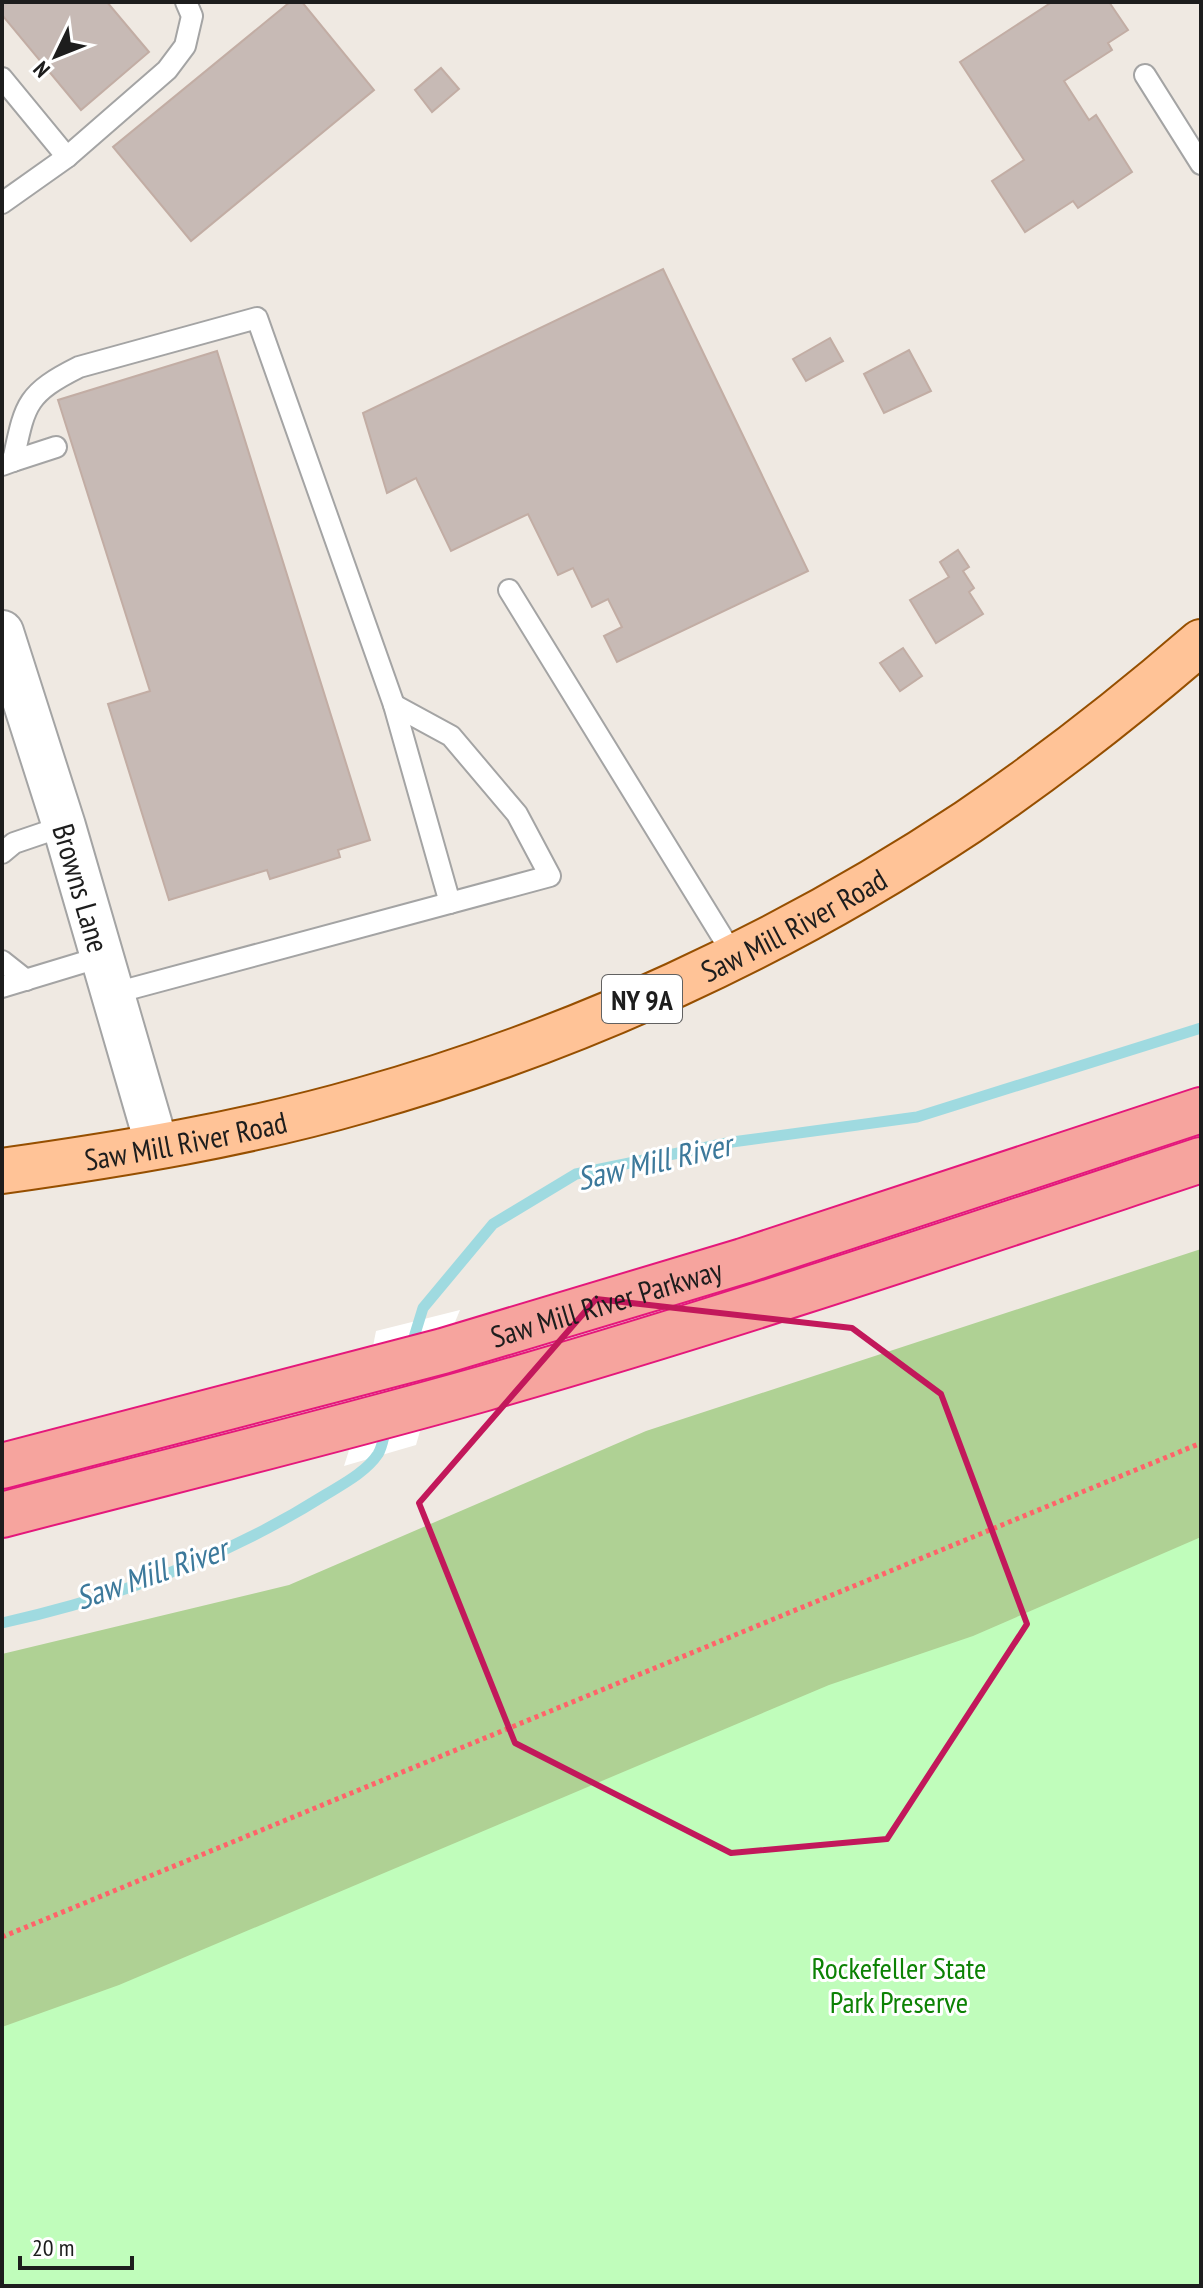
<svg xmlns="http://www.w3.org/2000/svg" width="1203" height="2288" font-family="'PT Sans Narrow',sans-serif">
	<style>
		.forest { fill: #afd194 }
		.park { fill: #c0fdbb }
		.pier { fill: #fff }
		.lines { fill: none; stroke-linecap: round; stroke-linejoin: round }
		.stream { stroke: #9fdae0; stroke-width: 11 }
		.building { fill: #c7bab5; stroke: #c2ada4; stroke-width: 2 }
		.service-casing { stroke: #a4a4a4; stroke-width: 24 }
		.minor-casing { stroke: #a4a4a4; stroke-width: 46 }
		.primary-casing { stroke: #964f00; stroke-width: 48 }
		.trunk-casing { stroke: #e4187b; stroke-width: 48 }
		.path { stroke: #ff6369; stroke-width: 5; stroke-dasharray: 4 4; stroke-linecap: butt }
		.service { stroke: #fff; stroke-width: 20 }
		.minor { stroke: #fff; stroke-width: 42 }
		.primary { stroke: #ffc397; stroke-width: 44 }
		.trunk { stroke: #f6a49e; stroke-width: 44 }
		.marked { fill: none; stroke: #c2185b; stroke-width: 6; stroke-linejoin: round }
		.labels { text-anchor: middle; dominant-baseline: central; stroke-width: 6; stroke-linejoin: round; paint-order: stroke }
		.shield { fill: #fff; stroke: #616161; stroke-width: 2 }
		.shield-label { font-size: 28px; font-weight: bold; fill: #1d1d1d }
		.street-label { font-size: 30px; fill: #1d1d1d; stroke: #fff }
		.park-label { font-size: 30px; fill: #0c8204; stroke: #fff }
		.water-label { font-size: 32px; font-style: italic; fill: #3c799b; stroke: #fff }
	</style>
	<rect width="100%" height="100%" fill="#efe9e2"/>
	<path class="forest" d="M1201,1249V2286H2V1654L289,1585L646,1431Z"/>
	<path class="park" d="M1201,1537V2286H2V2027L119,1985L829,1685L973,1636Z"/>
	<path class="pier" d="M460,1310L443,1351L416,1445L344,1466L358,1422L376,1331Z"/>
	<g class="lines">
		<g class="stream">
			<path d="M411,1347L423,1308L493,1224L576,1174L732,1142L917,1117L1201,1028"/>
			<path d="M2,1623C115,1598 227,1557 325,1495C343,1484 366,1472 378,1454C383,1446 384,1433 387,1425"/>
		</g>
	</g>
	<g class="building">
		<path d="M2,2H107L149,52L81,110L2,15Z"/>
		<path d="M290,2H302L374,90L191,241L113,147Z"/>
		<path d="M1052,2H1109L1128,30L1108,43L1112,50L1064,81L1089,120L1096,115L1132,172L1078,208L1073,201L1025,232L992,181L1024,160L960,62Z"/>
		<path d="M441,68L459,89L432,112L415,90Z"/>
		<path d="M663,269L808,571L617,662L604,636L622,627L608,599L592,607L573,568L558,575L528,514L451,551L416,478L387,493L363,413Z"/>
		<path d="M830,338L843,361L806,381L793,359Z"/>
		<path d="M909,350L931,391L884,413L864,374Z"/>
		<path d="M217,351L370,840L338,850L340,857L270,879L267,870L169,900L108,704L150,691L58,400Z"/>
		<path d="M958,550L969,567L963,571L974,588L969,592L983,614L936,643L910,600L949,577L940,562Z"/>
		<path d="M903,648L922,676L900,691L880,663Z"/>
	</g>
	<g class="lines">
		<defs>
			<g id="service">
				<path d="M1145,75L1201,164"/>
				<path d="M2,78L67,157"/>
				<path d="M2,203L67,157L167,70L185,46L192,16L186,2"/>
				<path d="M13,461L56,447"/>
				<path d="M2,465L13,461C25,405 25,394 79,367L257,318L394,705L450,903"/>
				<path d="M509,590L734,956"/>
				<path d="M2,853L14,843L64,826"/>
				<path d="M2,961L26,980"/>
				<path d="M2,987L101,957"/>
				<path d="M111,994L550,876L517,814L451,736L394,705"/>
			</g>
			<g id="minor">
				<path id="s1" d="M2,632L64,826L157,1146"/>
			</g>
			<g id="primary">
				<path id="s2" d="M2,1171C123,1154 245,1134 363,1100C576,1040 783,945 968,822C1049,767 1127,706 1201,642"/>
			</g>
			<g id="trunk">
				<path id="s3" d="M2,1466L443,1351L743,1261L1201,1110"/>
				<path d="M2,1515C162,1473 323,1434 482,1389C724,1320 963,1239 1201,1160"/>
			</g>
		</defs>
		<use href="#service" class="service-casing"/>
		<use href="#minor" class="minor-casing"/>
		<use href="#primary" class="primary-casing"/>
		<use href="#trunk" class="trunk-casing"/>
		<path class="path" d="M2,1937L1201,1443"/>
		<use href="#service" class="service"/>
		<use href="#minor" class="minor"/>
		<use href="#primary" class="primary"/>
		<use href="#trunk" class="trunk"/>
	</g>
	<path class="marked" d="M596,1299L852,1328L941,1394L1027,1624L887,1839L731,1853L515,1743L419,1503Z"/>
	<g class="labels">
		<rect class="shield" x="602" y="975" width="80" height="48" rx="6"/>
		<g class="shield-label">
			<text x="642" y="999">NY 9A</text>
		</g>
		<g class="street-label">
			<text stroke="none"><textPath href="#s1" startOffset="268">Browns Lane</textPath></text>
			<text stroke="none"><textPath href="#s2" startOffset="834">Saw Mill River Road</textPath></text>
			<text stroke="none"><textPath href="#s2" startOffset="186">Saw Mill River Road</textPath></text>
			<text stroke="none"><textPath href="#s3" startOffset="626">Saw Mill River Parkway</textPath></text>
		</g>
		<g class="park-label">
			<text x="899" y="1967">Rockefeller State<tspan x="899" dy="34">Park Preserve</tspan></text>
		</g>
		<g class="water-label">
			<text transform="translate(654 1161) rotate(-13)">Saw Mill River</text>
			<text transform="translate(151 1573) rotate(-19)">Saw Mill River</text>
		</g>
	</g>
	<rect width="1203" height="2288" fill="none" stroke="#1d1d1d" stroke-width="8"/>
	<g transform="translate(56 56) rotate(227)" stroke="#ffffff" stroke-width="6" paint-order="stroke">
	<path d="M0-6L14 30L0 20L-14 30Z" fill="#1d1d1d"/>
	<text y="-12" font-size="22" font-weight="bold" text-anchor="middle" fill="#1d1d1d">N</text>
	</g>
	<path d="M20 2256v12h112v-12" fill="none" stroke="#1d1d1d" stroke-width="4"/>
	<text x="32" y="2256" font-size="24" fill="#1d1d1d" stroke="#ffffff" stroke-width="6" paint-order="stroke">20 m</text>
</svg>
